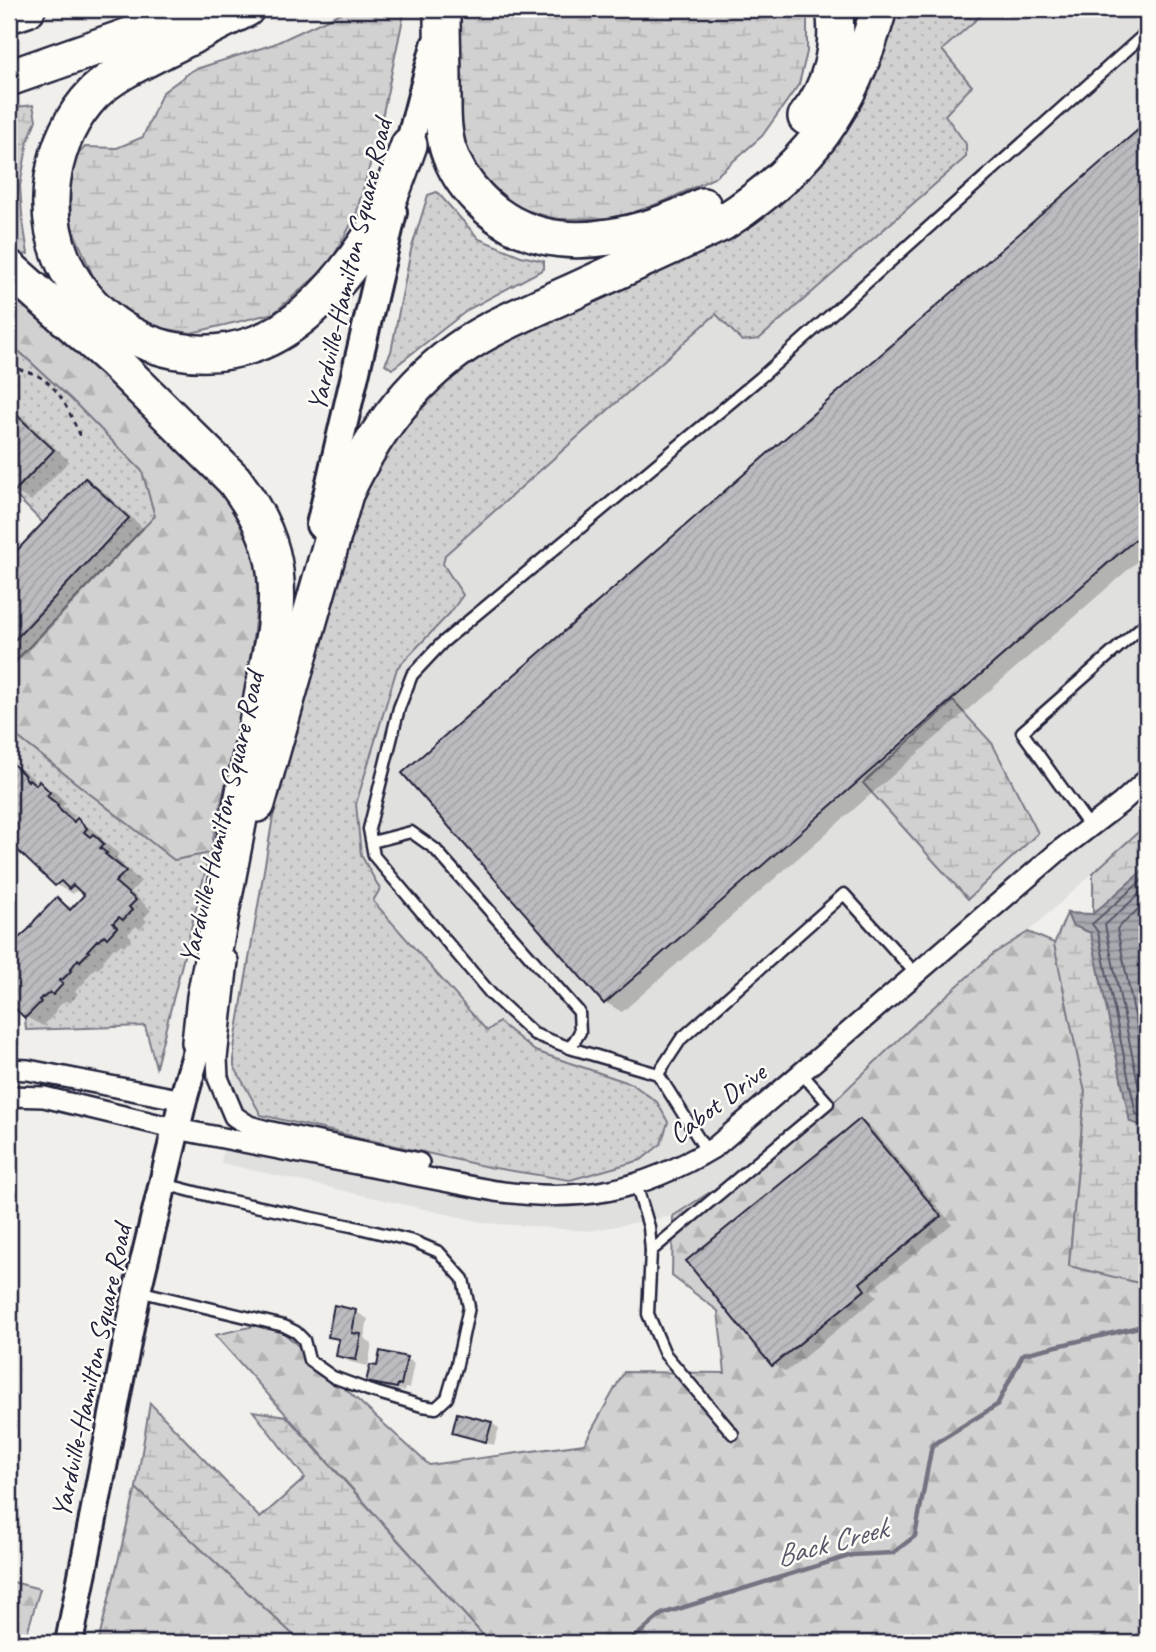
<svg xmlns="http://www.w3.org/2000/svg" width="1156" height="1652" font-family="Caveat,sans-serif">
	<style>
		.built { fill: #e0e0df }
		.grass { fill: url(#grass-dots); stroke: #7a7a86; stroke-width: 2 }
		.forest { fill: url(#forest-firs); stroke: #7a7a86; stroke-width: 2 }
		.wetland { fill: url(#wetland-marsh); stroke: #7a7a86; stroke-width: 2 }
		.water { fill: url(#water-rules); stroke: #737381; stroke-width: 2 }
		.shadow { fill: #0003 }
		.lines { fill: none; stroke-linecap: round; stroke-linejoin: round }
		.shore { stroke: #58586a; stroke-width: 2 }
		.stream { stroke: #737381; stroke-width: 4.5 }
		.building { fill: url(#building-hatch); stroke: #22223b; stroke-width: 2 }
		.lane-casing { stroke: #22223b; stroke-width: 15 }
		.street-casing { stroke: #22223b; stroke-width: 24 }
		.secondary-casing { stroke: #22223b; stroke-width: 32 }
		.highway-casing { stroke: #22223b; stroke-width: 40 }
		.path { stroke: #22223b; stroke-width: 2.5; stroke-dasharray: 5 5; stroke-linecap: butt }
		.lane { stroke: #fdfcf7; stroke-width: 10 }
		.street { stroke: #fdfcf7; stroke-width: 19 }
		.secondary { stroke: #fdfcf7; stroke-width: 26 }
		.highway { stroke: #fdfcf7; stroke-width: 35 }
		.labels { text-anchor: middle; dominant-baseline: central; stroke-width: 5; stroke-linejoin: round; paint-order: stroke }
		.street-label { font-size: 28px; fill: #22223b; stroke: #fdfcf7 }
		.water-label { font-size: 30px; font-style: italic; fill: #58586a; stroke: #fdfcf7 }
	</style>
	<defs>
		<pattern id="grass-dots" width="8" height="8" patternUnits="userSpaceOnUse" patternTransform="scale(1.75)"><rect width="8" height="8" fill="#d2d1d1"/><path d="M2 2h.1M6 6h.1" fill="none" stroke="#b4b3b4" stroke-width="1.8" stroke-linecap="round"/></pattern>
		<pattern id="forest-firs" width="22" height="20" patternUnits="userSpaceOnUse" patternTransform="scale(1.75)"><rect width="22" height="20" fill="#d2d1d1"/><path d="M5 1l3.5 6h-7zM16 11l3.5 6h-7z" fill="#b4b3b4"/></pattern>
		<pattern id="wetland-marsh" width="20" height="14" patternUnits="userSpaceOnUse" patternTransform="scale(1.75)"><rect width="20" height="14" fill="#d2d1d1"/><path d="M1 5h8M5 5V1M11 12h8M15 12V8" fill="none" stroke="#b4b3b4"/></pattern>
		<pattern id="water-rules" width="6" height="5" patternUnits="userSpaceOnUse" patternTransform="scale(1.75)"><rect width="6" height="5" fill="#a9a9b0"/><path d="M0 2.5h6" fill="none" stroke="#898990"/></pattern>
		<pattern id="building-hatch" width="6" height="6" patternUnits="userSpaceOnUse" patternTransform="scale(1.75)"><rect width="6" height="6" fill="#bcbcc0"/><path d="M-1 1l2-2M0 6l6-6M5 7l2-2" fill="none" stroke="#a1a1a6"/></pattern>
	</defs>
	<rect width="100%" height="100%" fill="#f0efec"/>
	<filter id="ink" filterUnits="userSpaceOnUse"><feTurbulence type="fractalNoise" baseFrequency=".0143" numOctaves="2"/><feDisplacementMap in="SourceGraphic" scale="14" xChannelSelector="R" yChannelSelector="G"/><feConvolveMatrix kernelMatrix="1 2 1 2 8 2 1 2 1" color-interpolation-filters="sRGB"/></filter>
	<g filter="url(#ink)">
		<path class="built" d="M944,9H1147V824L1028,932L993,954L919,1020L799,1135L673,1216L589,1231L486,1223L221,1163L233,1080L234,1048L318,738L573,346Z"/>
		<g class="grass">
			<path d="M892,9H988L942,50L972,86L945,115L966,144V157L759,339L742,341L716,314L445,555L443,564L463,595L450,613L397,668L356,804L361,855L380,889L373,901L487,1031L499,1022L535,1051L632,1084L657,1102L668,1122L661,1144L641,1160L570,1180L488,1167L261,1115L234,1066V1048L276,799L356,498L386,434L449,373L500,341L748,219Z"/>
			<path d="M437,192L479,239L521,256L544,261V269L469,309L392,369L385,364L391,352L411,250L428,195Z"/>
			<path d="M9,342L71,399L142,471L155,516L9,668V646L128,518L86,478L43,523L13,493L53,450L9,408Z"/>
			<path d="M9,730L174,860L210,853L156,1067L145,1026L26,1030L25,1018L40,1002L39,1000L50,992L53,994L63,984L59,981L62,980L70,971V970L78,959L80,961L88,953L87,951L97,940L104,935L107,937L117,928L113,923L119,917L123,920L132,911L129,907L136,900L115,882L126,870L105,854L106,853L100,848L104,843L94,834L90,837L84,832L87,828L77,819L74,822L57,806L58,804L47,796L50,792L39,782L36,785L30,780L28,781L24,777L25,775L11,762L9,764Z"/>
		</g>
		<g class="forest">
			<path d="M9,286L121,382L242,515L261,572L247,687L210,853L174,860L9,730V668L155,516L142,471L71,399L9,342Z"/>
			<path d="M1028,932L1054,943L1085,1092L1069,1265L1147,1285V1643H490L215,1335L272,1322L429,1465L584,1444L624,1372L725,1373L718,1311L672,1276L673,1216L799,1135L919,1020L993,954Z"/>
			<path d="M136,1488L302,1643H98Z"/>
			<path d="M9,1581L40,1589L24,1643H9Z"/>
		</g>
		<g class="wetland">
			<path d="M349,9H405L379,132L356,215L329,265L274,313L191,333L142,325L99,290L71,225L70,163L85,147L117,148L143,137L162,93L193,70L274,44Z"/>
			<path d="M462,9H803L807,18V52L799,84L762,136L714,178L665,201L619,218L556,219L509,205L461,158L459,18Z"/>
			<path d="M33,105L36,120L28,141L20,186L22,215L28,254L16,256L9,249V108Z"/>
			<path d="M953,701L992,743L1038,833L968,899L863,783Z"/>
			<path d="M1147,824V867L1093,914V873Z"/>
			<path d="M1067,913L1072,925L1091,933L1130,1121L1147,1127V1285L1069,1266L1085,1092L1054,944Z"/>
			<path d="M150,1403L260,1518L305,1478L253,1411L286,1416L490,1643H302L136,1488Z"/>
		</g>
		<path class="water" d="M1147,867V1127L1130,1122L1091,933L1072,925L1067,913L1093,914Z"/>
		<g class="shadow">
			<path d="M1147,124V553L622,1012L605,1002L404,773Z"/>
			<path d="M9,404L69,461L31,501L14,491L9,486Z"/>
			<path d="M86,480L102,490L144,529L9,672V562Z"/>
			<path d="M11,764L27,773L39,784L56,793L66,803L62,806L73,815L72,816L77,821L94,830L103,839L101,840L119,854L116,858L122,864L121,865L141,881L131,892L151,910L144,918L147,921L140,929L136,926L128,934L132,938L124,946L121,944L116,949L114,948L103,961L104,962L98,969L95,968L85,980L86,981L75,991L78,994L70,1003L66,1001L60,1005L55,1011L56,1012L43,1026L26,1017L9,1000V954L57,899L74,909L86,896L76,891L73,894L56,885L15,841L9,838V766Z"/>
			<path d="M860,1121L872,1128L952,1224L871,1290L877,1297L786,1372L774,1365Z"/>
			<path d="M336,1307L356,1312L368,1319L364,1338L372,1343L368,1366L350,1362L338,1355L340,1342L330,1336Z"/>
			<path d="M406,1358L414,1363L409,1388H406L405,1391L376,1385L368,1381L378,1368Z"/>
			<path d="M491,1423L499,1428L494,1445L461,1436L454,1432Z"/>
		</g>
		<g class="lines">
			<g class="shore">
				<path d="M1147,876L1092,924L1098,932L1136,1114L1147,1119"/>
				<path d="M1147,887L1105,925L1143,1107L1147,1110"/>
				<path d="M1147,901L1117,929L1147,1075"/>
			</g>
			<path class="stream" d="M628,1643L662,1614L852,1555L893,1553L915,1536L932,1445L997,1405L1023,1354L1147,1325"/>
		</g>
		<g class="building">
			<path d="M1147,122V529L604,1004L402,773Z"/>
			<path d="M9,408L54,450L13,493L9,489Z"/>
			<path d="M85,478L129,518L9,646V559Z"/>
			<path d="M11,762L25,776L24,777L28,781L29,779L36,785L39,781L50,792L47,796L58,805L57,806L62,812L74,822L77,818L87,828L84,832L90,837L93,834L104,844L100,848L107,853L105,854L126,871L115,882L136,900L129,907L132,910L123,920L119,917L113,923L117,927L107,938L104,935L98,941L97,940L87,951L89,952L80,961L78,959L70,970L71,971L62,980L61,979L59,981L63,984L53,995L50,992L43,998L42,997L39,1000L41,1002L25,1018L9,1003V951L13,947L11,945L31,927H30L35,920L57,897L70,910L84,895L73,885L69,889L61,881L55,886L13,846L15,844L10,839L9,840V764Z"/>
			<path d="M860,1119L941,1216L860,1283L865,1290L772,1366L686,1261Z"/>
			<path d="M334,1305L356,1310L352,1333L361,1334L356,1360L336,1356L339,1339L328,1337Z"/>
			<path d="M380,1351L407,1357L401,1385L398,1384L397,1388L366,1382L370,1365L377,1366Z"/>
			<path d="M457,1413L492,1422L486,1442L452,1433Z"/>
		</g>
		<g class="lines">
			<defs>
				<g id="lane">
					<path d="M1090,827L1022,732L1147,622"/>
					<path d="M372,842L411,832L435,849L579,1012L580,1032L570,1048"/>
					<path d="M658,1074L681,1039L844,894L916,974"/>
					<path d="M707,1152L658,1074L573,1049L534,1034L491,994L374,856L369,829L399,708L412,675L442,643L760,378L1147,32"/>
					<path d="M636,1184L649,1227L651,1251L648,1314L665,1354L733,1434"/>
					<path d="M651,1251L828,1103L801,1073"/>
					<path d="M138,1291L284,1326L296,1332L304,1340L309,1360L333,1377L368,1390L422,1406L436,1408L447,1398L457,1364L469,1307L463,1279L439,1252L413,1241L351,1226L222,1199L164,1184"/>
				</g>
				<g id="street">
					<path d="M228,961L217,1058L218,1078L234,1116L249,1126L267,1131L419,1163"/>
					<path d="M9,1069L28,1070L183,1100"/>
					<path d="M9,1096L44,1097L177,1129L495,1191C581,1203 640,1192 715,1147L1060,850L1121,803L1147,779"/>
				</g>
				<g id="secondary">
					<path d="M404,164L435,45"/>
					<path d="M320,525L393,212"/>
					<path d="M69,1643L137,1291L183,1100L205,1023"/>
				</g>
				<g id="highway">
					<path d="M246,9C219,22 193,36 166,49C141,62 115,73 94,93C72,116 58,146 53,177C34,292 147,383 255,344C302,327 340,282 367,242C386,212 397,178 409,145"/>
					<path d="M9,15L27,9"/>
					<path d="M442,15C442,39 443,62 443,85C443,107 442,128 448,149C454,168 465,185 479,199C526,248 588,246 649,228C667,222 686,215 703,206"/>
					<path d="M9,78L200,11"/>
					<path d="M806,117C831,87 840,47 834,9"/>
					<path d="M9,268L115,362L234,480C273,532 282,571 274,634L205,997L200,1042"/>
					<path d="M257,804L345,494C377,425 422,366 490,330C517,316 545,304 572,292C622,269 672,246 722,223C810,167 850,109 879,9"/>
				</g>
			</defs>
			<use href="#lane" class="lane-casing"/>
			<use href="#street" class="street-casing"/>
			<use href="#secondary" class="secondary-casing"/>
			<use href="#highway" class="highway-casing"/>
			<path class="path" d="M9,366C21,370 36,373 46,381C64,395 72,420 82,439"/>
			<use href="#lane" class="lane"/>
			<use href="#street" class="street"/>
			<use href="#secondary" class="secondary"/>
			<use href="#highway" class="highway"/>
		</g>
	</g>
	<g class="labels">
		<g class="street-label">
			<text transform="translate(349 265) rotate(-77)">Yardville-Hamilton Square Road</text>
			<text transform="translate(221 818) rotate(-77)">Yardville-Hamilton Square Road</text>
			<text transform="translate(717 1103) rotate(-37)">Cabot Drive</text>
			<text transform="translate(91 1371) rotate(-78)">Yardville-Hamilton Square Road</text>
		</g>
		<g class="water-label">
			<text transform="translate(831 1542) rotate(-15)">Back Creek</text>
		</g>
	</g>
	<rect width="1156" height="1652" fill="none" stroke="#fdfcf7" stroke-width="35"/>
	<rect x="18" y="18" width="1121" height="1617" fill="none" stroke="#22223b" stroke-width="2.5" filter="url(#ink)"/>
</svg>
